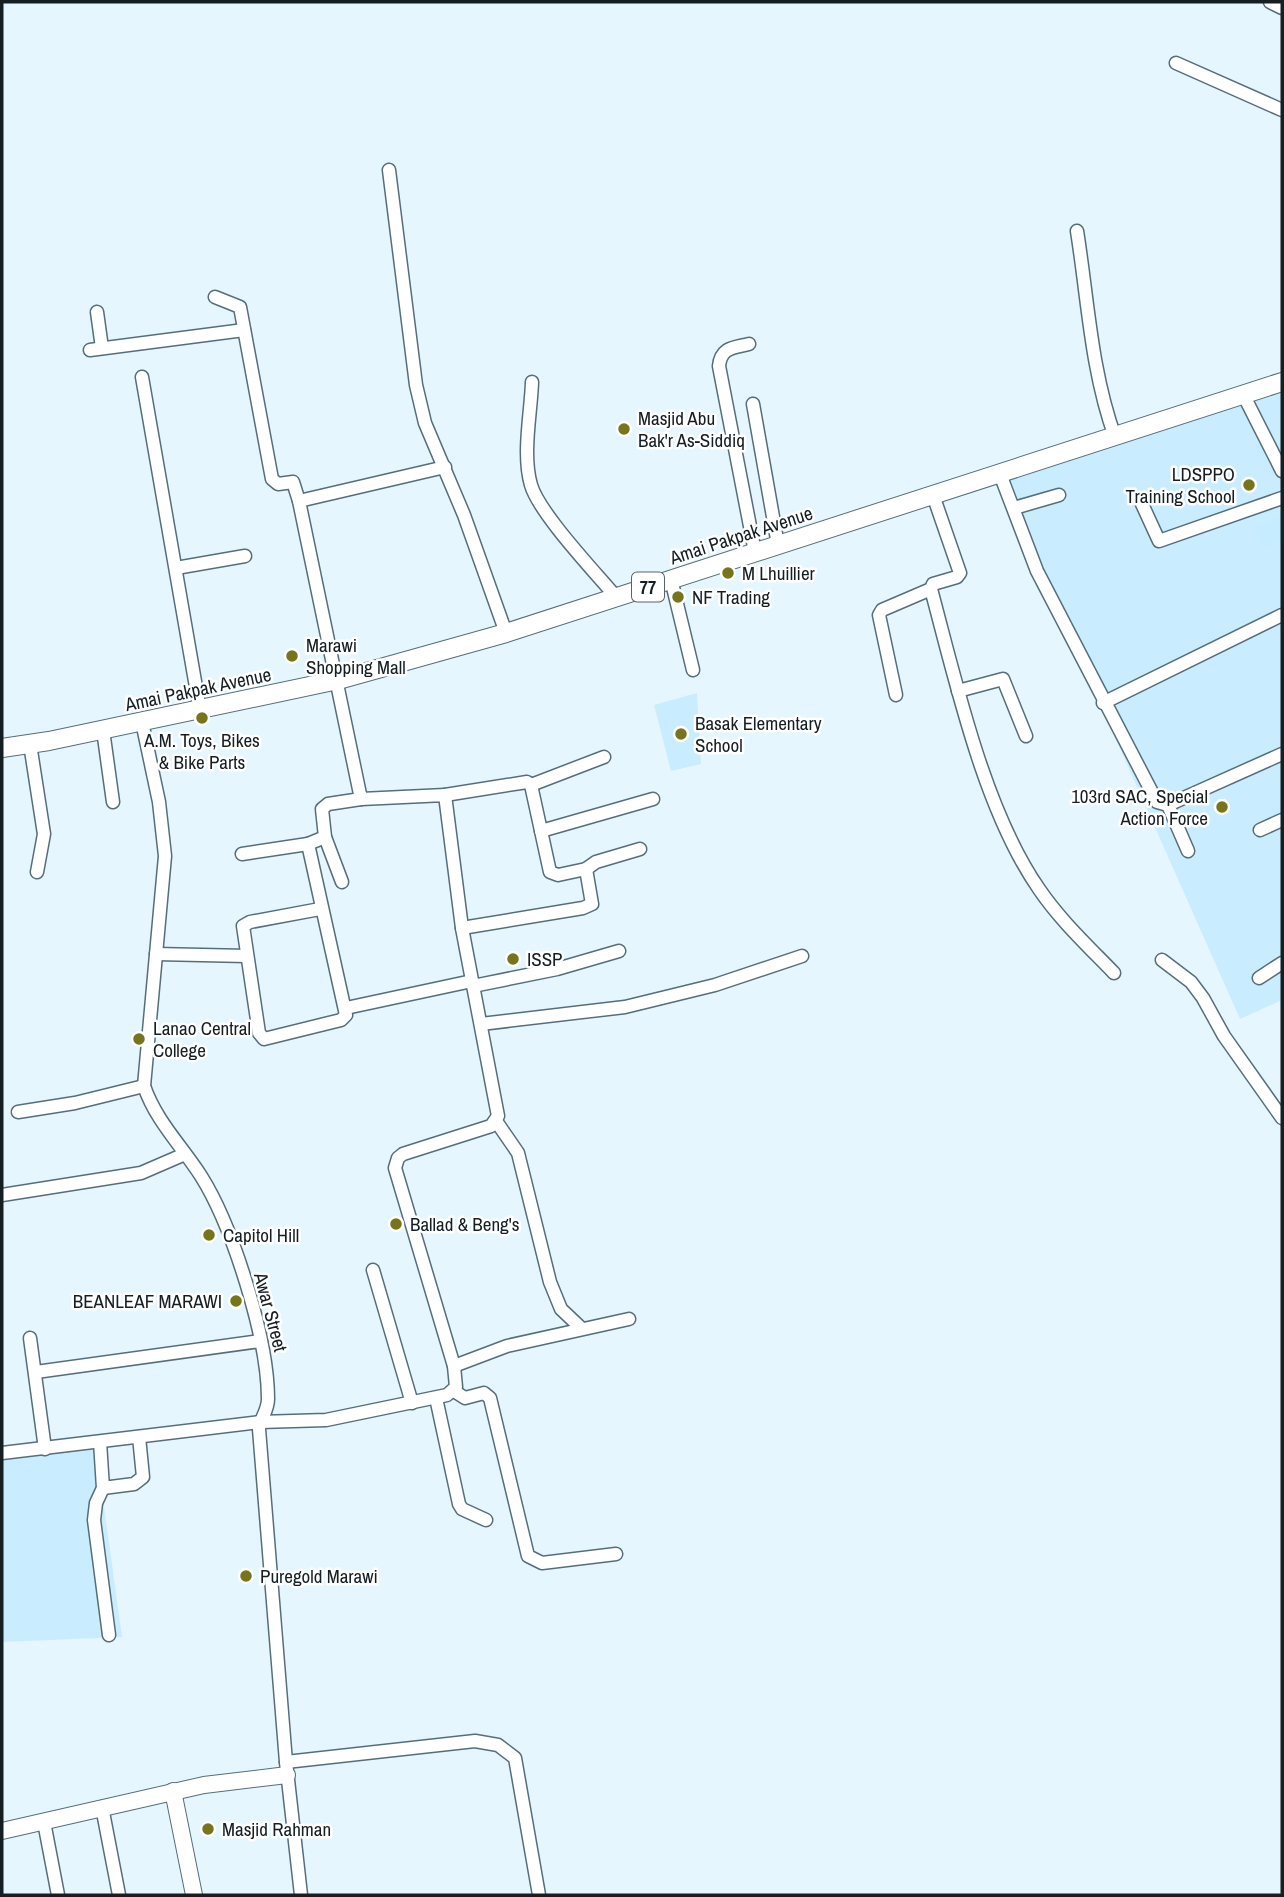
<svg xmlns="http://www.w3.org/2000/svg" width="1284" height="1897" font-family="'Archivo Narrow',sans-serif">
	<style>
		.built { fill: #c9edfe }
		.green { fill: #c5ecff }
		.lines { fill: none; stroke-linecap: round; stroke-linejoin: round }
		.minor-casing { stroke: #566e79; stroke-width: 15 }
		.major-casing { stroke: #566e79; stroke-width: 18 }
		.highway-casing { stroke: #566e79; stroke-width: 20 }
		.minor { stroke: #fff; stroke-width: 12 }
		.major { stroke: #fff; stroke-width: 16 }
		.highway { stroke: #fff; stroke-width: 18 }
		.poi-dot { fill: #76751b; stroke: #fff; stroke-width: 2.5 }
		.labels { text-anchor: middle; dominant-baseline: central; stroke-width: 5; stroke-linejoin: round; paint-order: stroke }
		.shield { fill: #fff; stroke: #5a6265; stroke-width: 2 }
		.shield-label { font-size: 18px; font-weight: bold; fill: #141e23 }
		.poi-label { font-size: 19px; fill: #141e23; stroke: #fff; text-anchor: start }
		.street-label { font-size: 19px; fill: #141e23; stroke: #fff }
	</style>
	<rect width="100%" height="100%" fill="#e6f6fe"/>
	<g class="built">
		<path d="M1282,385V1000L1240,1019L1039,566L1009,479Z"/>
		<path d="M697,693L701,764L671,771L654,705Z"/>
		<path d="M96,1448L122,1637L2,1642V1455Z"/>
	</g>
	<path class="green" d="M1282,515V538L1265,547L1255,529Z"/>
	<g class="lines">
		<defs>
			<g id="minor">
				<path d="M1270,2L1282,8"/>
				<path d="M1176,63L1282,110"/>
				<path d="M389,170L416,385L425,423L464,515L506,633"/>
				<path d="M1077,231C1088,300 1091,371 1115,437"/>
				<path d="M215,297L240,307L272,479L278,484L293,482L299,501"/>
				<path d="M97,312L102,348"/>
				<path d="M749,344C733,348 721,347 719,366L755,552"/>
				<path d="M90,350L244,330"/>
				<path d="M142,377L200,710"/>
				<path d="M532,382C531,413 522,454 531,485C539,513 595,572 616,597"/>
				<path d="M1244,396L1282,471"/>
				<path d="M753,404L778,545"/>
				<path d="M1000,474L1037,571L1157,802L1168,805L1282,754"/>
				<path d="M933,495L960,573L957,577L933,584L931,589C956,682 984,810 1039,889C1060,920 1088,946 1114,973"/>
				<path d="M1142,504L1159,541L1282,498"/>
				<path d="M1014,508L1059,495"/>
				<path d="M176,568L245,556"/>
				<path d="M671,579L693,670"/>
				<path d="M958,691L1003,679L1026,736"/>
				<path d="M896,695L879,615L882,610L931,589"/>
				<path d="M1103,703L1282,615"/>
				<path d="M142,722L159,802L165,856L144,1086C156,1121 181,1145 201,1176C233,1227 268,1339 268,1399C268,1411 260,1419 259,1429L286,1762L301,1895"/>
				<path d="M103,730L113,802"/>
				<path d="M30,744L44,834L37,872"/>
				<path d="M531,785L604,757"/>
				<path d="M445,795L527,782L531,785L550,872L558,875L586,869L592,904L583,908L462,928"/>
				<path d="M1168,805L1188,851"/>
				<path d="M1260,830L1282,820"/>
				<path d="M541,831L653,799"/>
				<path d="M242,854L308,844"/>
				<path d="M586,869L596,862L640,849"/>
				<path d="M342,882L325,837L322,809L328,804L361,799"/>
				<path d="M320,909L250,922L243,926L259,1033L264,1039L341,1020L346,1015L308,844L325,837"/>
				<path d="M156,954L247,956"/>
				<path d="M1162,960L1191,982L1203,998L1224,1036L1282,1118"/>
				<path d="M1259,978L1282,963"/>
				<path d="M473,986L557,969L619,951"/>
				<path d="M346,1008L472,981"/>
				<path d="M481,1024L625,1007L715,985L802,956"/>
				<path d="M18,1112L75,1103L144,1086"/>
				<path d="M496,1121L518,1153L550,1282L561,1309L580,1327"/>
				<path d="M2,1195L141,1173L185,1154"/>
				<path d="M373,1270L412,1403"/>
				<path d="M30,1338L45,1449"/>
				<path d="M454,1366L507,1346L629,1319"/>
				<path d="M36,1372L260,1341"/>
				<path d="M454,1391L465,1398L484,1393L490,1398L528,1556L542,1563L616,1554"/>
				<path d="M436,1398L459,1504L462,1509L486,1520"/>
				<path d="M100,1442L103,1488L96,1503L94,1520L109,1635"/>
				<path d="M2,1453L260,1422L326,1420L447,1395L456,1387L454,1366L395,1168L398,1158L403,1154L491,1126L498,1116L462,928L445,795L361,799L299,501L445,467"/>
				<path d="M103,1488L134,1484L143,1477L139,1437"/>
				<path d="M286,1762L475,1741L498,1745L515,1758L539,1895"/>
				<path d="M102,1807L119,1895"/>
				<path d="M44,1822L58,1895"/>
			</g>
			<g id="major">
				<path d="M173,1791L194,1895"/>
				<path d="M2,1831L204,1785L287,1775"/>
			</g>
			<path id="highway" d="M2,748L49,741L338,680L506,633L1282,382"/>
		</defs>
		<use href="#minor" class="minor-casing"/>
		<use href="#major" class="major-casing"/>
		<use href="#highway" class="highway-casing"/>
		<use href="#minor" class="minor"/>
		<use href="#major" class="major"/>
		<use href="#highway" class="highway"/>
	</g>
	<g class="poi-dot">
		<circle cx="624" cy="429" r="7"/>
		<circle cx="1249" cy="485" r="7"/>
		<circle cx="728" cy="573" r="7"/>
		<circle cx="678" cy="597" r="7"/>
		<circle cx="292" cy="656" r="7"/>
		<circle cx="202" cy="718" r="7"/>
		<circle cx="681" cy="734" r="7"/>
		<circle cx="1222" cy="807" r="7"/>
		<circle cx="513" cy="959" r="7"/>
		<circle cx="139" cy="1039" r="7"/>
		<circle cx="396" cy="1224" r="7"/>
		<circle cx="209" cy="1235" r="7"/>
		<circle cx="236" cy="1301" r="7"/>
		<circle cx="246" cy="1576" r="7"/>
		<circle cx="208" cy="1829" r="7"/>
	</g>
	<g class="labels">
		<rect class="shield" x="632" y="572.5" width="32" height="29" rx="5"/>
		<g class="shield-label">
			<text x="648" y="587">77</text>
		</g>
		<g class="poi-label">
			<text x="638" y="418">Masjid Abu<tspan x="638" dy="22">Bak'r As-Siddiq</tspan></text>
			<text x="1235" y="474" text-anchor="end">LDSPPO<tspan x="1235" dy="22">Training School</tspan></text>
			<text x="742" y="573">M Lhuillier</text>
			<text x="692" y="597">NF Trading</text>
			<text x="306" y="645">Marawi<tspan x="306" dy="22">Shopping Mall</tspan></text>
			<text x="695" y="723">Basak Elementary<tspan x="695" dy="22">School</tspan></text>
			<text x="202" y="740" text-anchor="middle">A.M. Toys, Bikes<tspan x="202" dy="22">&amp; Bike Parts</tspan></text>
			<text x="1208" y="796" text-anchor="end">103rd SAC, Special<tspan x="1208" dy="22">Action Force</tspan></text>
			<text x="527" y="959">ISSP</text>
			<text x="153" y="1028">Lanao Central<tspan x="153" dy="22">College</tspan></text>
			<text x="410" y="1224">Ballad &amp; Beng's</text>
			<text x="223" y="1235">Capitol Hill</text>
			<text x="222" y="1301" text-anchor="end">BEANLEAF MARAWI</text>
			<text x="260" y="1576">Puregold Marawi</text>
			<text x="222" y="1829">Masjid Rahman</text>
		</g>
		<g class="street-label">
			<text transform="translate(741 535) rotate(-18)">Amai Pakpak Avenue</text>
			<text transform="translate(198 689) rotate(-12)">Amai Pakpak Avenue</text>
			<text transform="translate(271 1312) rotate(75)">Awar Street</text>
		</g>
	</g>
	<rect width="1284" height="1897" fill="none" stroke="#141e23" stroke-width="7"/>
</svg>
